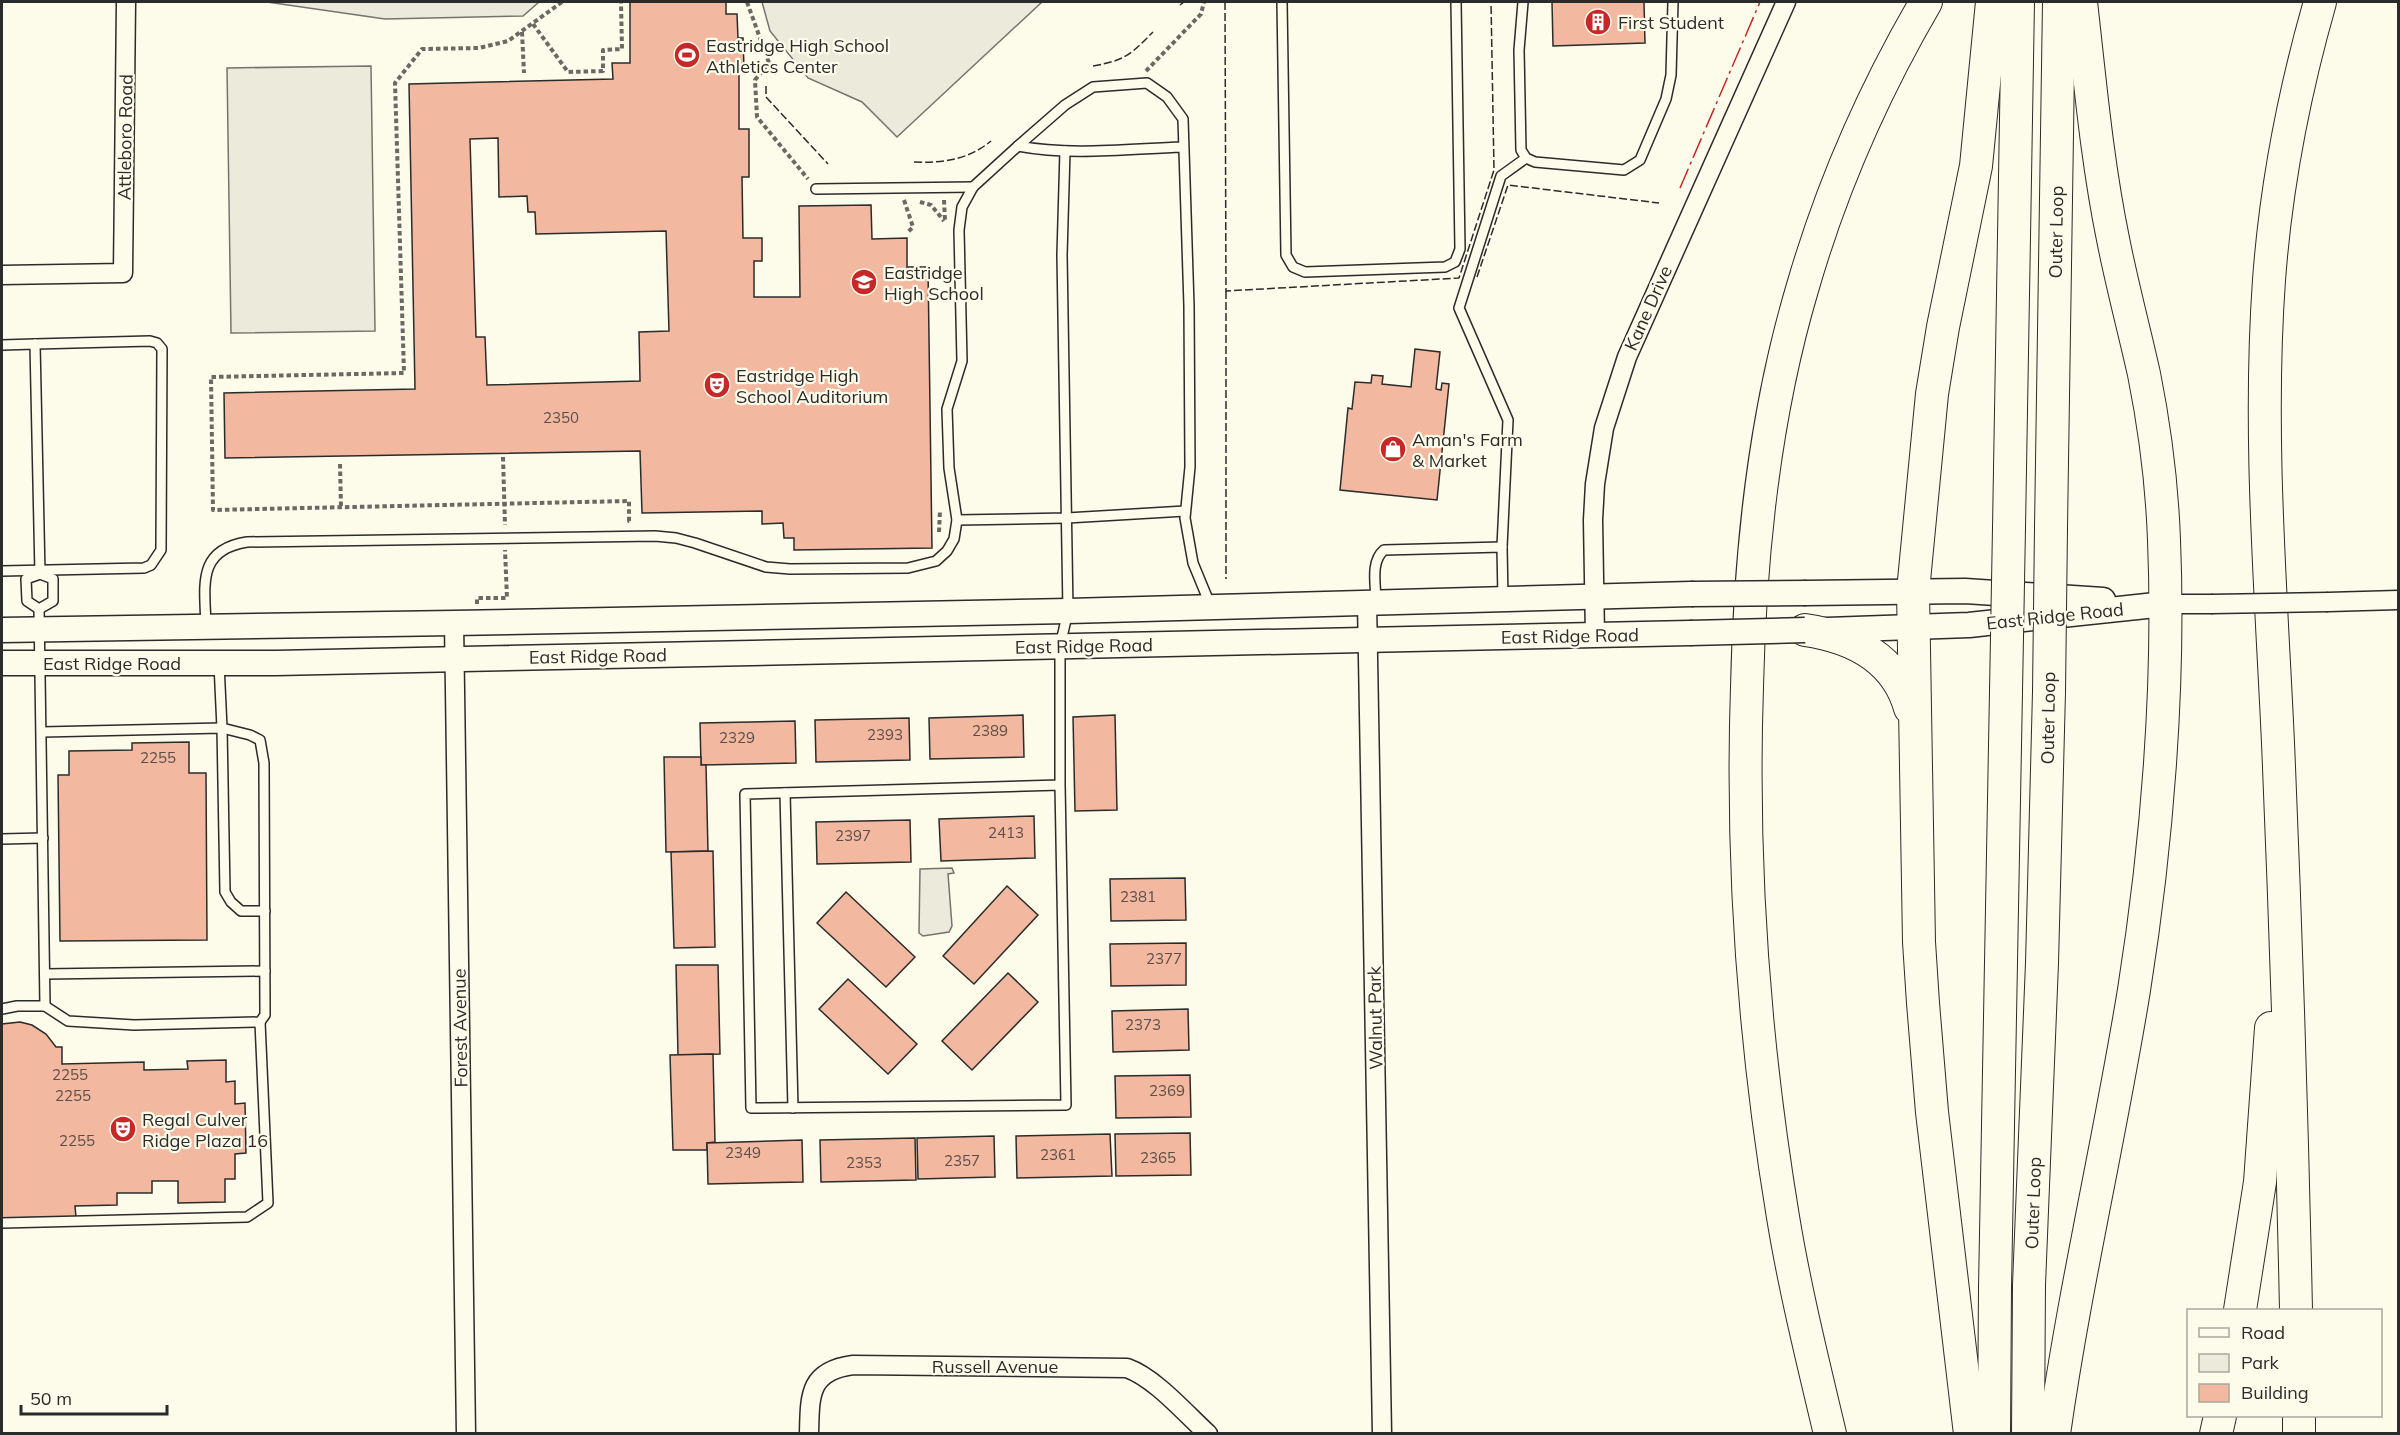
<svg xmlns="http://www.w3.org/2000/svg" width="2400" height="1435" font-family="Mulish,sans-serif">
	<style>
		.green { fill: #ecebdb; stroke: #74746e; stroke-width: 1.5 }
		.building { fill: #f2b8a0; stroke: #2b2b2b; stroke-width: 1.5; fill-rule: evenodd }
		.lines { fill: none; stroke-linecap: round; stroke-linejoin: round }
		.lane-casing { stroke: #2b2b2b; stroke-width: 12 }
		.street-casing { stroke: #2b2b2b; stroke-width: 21 }
		.secondary-casing { stroke: #2b2b2b; stroke-width: 27 }
		.highway-casing { stroke: #2b2b2b; stroke-width: 34 }
		.path { stroke: #6a6964; stroke-width: 4; stroke-dasharray: 4.5 3; stroke-linecap: butt }
		.lane { stroke: #fdfbea; stroke-width: 9 }
		.street { stroke: #fdfbea; stroke-width: 18 }
		.secondary { stroke: #fdfbea; stroke-width: 24 }
		.highway { stroke: #fdfbea; stroke-width: 32 }
		.street-bridge-casing { stroke: #2b2b2b; stroke-width: 21; stroke-linecap: butt }
		.secondary-bridge-casing { stroke: #2b2b2b; stroke-width: 27; stroke-linecap: butt }
		.highway-bridge-casing { stroke: #2b2b2b; stroke-width: 34; stroke-linecap: butt }
		.street-bridge { stroke: #fdfbea; stroke-width: 18 }
		.secondary-bridge { stroke: #fdfbea; stroke-width: 24 }
		.highway-bridge { stroke: #fdfbea; stroke-width: 32 }
		.fence { stroke: #2b2b2b; stroke-width: 1.5; stroke-dasharray: 8 3; stroke-linecap: butt }
		.power { stroke: #c62828; stroke-width: 1.5; stroke-dasharray: 21 4.5 3 4.5; stroke-linecap: butt }
		.labels { text-anchor: middle; dominant-baseline: central; stroke-width: 4.5; stroke-linejoin: round; paint-order: stroke }
		.number-label { font-size: 15px; fill: #5d4e48 }
		.poi-label { font-size: 18px; fill: #2b2b2b; stroke: #fdfbea; text-anchor: start }
		.street-label { font-size: 18px; fill: #2b2b2b; stroke: #fdfbea }
	</style>
	<rect width="100%" height="100%" fill="#fdfbea"/>
	<g class="green">
		<path d="M267,2H539L523,16L385,19Z"/>
		<path d="M762,2H1042L897,137L862,102L808,78L770,31Z"/>
		<path d="M371,66L375,331L231,333L227,68Z"/>
		<path d="M952,868L954,873L948,874L952,926L949,932L923,936L919,933L920,869Z"/>
	</g>
	<g class="building">
		<path d="M630,2H726V14H737L738,38H743L744,68H739V129H749V177H742L743,238H762V261H754V297H800L799,206L871,205L872,239L907,238V267H928L932,548L794,550V538H784L783,523L762,524V511L642,513L640,451L225,458L224,393L415,389L409,84L613,79L612,63H630ZM498,138L499,197L527,196L528,212H535L536,234L666,231L669,331L639,332L640,381L487,385L485,337H476L470,139Z"/>
		<path d="M1552,2H1644L1645,43L1553,46Z"/>
		<path d="M1415,349L1440,352L1436,389L1441,390L1442,383L1449,384L1437,500L1340,490L1348,408L1352,409L1355,382L1371,383L1372,375L1383,376L1382,384L1411,387Z"/>
		<path d="M1023,715L1024,757L930,759L929,718Z"/>
		<path d="M1115,715L1117,810L1075,811L1073,717Z"/>
		<path d="M909,718L910,760L816,762L815,720Z"/>
		<path d="M795,721L796,763L701,765L700,723Z"/>
		<path d="M189,742V773H206L207,940L60,941L58,775H69V751L132,750V743Z"/>
		<path d="M664,757H701V765H706L708,851L666,852Z"/>
		<path d="M1034,816L1035,858L941,861L939,819Z"/>
		<path d="M910,820L911,862L817,864L816,822Z"/>
		<path d="M713,851L715,947L674,948L671,852Z"/>
		<path d="M1185,878L1186,920L1111,921L1110,879Z"/>
		<path d="M1007,886L1038,915L974,984L943,956Z"/>
		<path d="M846,892L915,957L886,987L817,923Z"/>
		<path d="M1186,943V985L1111,986L1110,944Z"/>
		<path d="M676,965H718L720,1054L678,1055Z"/>
		<path d="M1008,973L1038,1002L972,1070L942,1041Z"/>
		<path d="M848,979L917,1044L888,1074L819,1009Z"/>
		<path d="M1188,1009L1189,1050L1113,1052L1112,1011Z"/>
		<path d="M20,1022L32,1025L46,1034L56,1047H62V1064L144,1062V1070L188,1069L187,1061L226,1060V1082L235,1081V1104L245,1103L246,1153L235,1154V1179H225V1202L178,1203V1181H152V1193H117V1205L75,1206L76,1217L2,1218V1024Z"/>
		<path d="M713,1054L715,1142L707,1143V1150H673L670,1055Z"/>
		<path d="M1190,1075L1191,1117L1116,1118L1115,1076Z"/>
		<path d="M1190,1133L1191,1175L1116,1176L1115,1134Z"/>
		<path d="M1110,1134L1112,1176L1017,1178L1016,1136Z"/>
		<path d="M994,1136L995,1177L918,1179L917,1138Z"/>
		<path d="M915,1138L916,1180L821,1182L820,1140Z"/>
		<path d="M802,1140L803,1182L708,1184L707,1143Z"/>
	</g>
	<g class="lines">
		<defs>
			<g id="lane">
				<path d="M1282,2L1286,255L1293,267L1305,272L1445,267L1455,262L1460,249L1456,2"/>
				<path d="M1523,2L1519,50L1521,150L1526,158L1535,162L1624,170L1640,160L1666,99L1671,75L1673,2"/>
				<path d="M1182,147C1128,149 1071,156 1018,146L1065,105L1093,87L1147,83L1167,97L1183,119L1189,306L1190,467L1185,518L1193,563L1207,597L1213,605"/>
				<path d="M816,189L973,187"/>
				<path d="M2,345L35,344L40,574"/>
				<path d="M957,520L1067,518L1185,511"/>
				<path d="M1502,547L1508,420L1459,308L1501,176L1526,158"/>
				<path d="M2,571L144,568L151,565L161,550L162,349L157,343L150,341L35,344"/>
				<path d="M40,574L53,579V601L39,609L27,601L26,579Z"/>
				<path d="M1376,602C1376,585 1370,562 1384,550L1502,547L1503,599"/>
				<path d="M39,609L45,1006"/>
				<path d="M206,627C205,586 196,550 247,542L655,536L676,538L695,543L766,567L790,569L908,568L936,561L947,551L954,539L957,520L949,468L947,409L962,361L959,230L962,207L973,187L1018,146"/>
				<path d="M42,732L222,728L225,892L231,902L241,911H265"/>
				<path d="M1060,785L745,794L751,1108L1066,1105L1060,785V646L1068,611L1062,255L1065,151"/>
				<path d="M785,793L793,1108"/>
				<path d="M2,839L43,838"/>
				<path d="M45,974L265,971"/>
				<path d="M2,1009L17,1006H45L68,1021L134,1025L260,1022L265,1015L264,763L260,740L250,735L222,728L219,664"/>
				<path d="M2,1223L247,1217L268,1203L260,1022"/>
			</g>
			<g id="street">
				<path d="M2,275L123,273L126,2"/>
				<path d="M1367,602L1382,1434"/>
				<path d="M2328,602L2398,600"/>
				<path d="M2165,604H2211"/>
				<path d="M454,623L466,1434"/>
				<path d="M1595,636L1593,520L1595,484L1604,428L1627,357L1786,2"/>
				<path d="M809,1434C810,1396 808,1371 853,1365L1127,1368C1155,1378 1185,1413 1208,1434"/>
			</g>
			<g id="secondary">
				<path d="M1806,593L1965,591L2103,600"/>
				<path d="M2,630L454,623L1068,611L1691,594"/>
				<path d="M1827,630L1969,625L2165,604"/>
				<path d="M2,663H276L1690,633"/>
			</g>
			<g id="highway">
				<path d="M2009,528L2018,2"/>
				<path d="M2051,528L2059,2"/>
				<path d="M1805,630C1853,637 1896,658 1910,708"/>
				<path d="M2240,1310L2260,1182L2271,1028"/>
				<path d="M2296,1310C2292,1121 2286,932 2278,743C2271,589 2258,434 2269,280C2276,185 2294,93 2320,2"/>
				<path d="M2299,1416V1434"/>
				<path d="M1830,1434C1813,1362 1795,1290 1783,1217C1754,1042 1741,864 1747,687C1750,552 1764,416 1803,286C1832,186 1874,91 1926,2"/>
				<path d="M1970,1434L1932,1112L1923,1003L1919,942L1913,591L1932,394L1943,327L1976,166L1992,2"/>
				<path d="M1994,1434L1995,1288L2006,691"/>
				<path d="M2028,1434L2029,1285L2042,963L2049,692"/>
				<path d="M2054,1434C2075,1285 2110,1138 2134,990C2157,845 2170,686 2164,540C2162,484 2155,429 2144,374C2134,329 2122,285 2113,239C2097,161 2090,81 2081,2"/>
				<path d="M2216,1434L2220,1416"/>
			</g>
		</defs>
		<use href="#lane" class="lane-casing"/>
		<use href="#street" class="street-casing"/>
		<use href="#secondary" class="secondary-casing"/>
		<use href="#highway" class="highway-casing"/>
		<g class="path">
			<path d="M562,2L508,41L479,48L422,49L395,83L404,373L211,377L213,510L629,501V521H631"/>
			<path d="M747,2L769,63L755,80L757,117L808,179"/>
			<path d="M533,24L568,72L603,71V50L622,49L621,2"/>
			<path d="M522,32L524,73"/>
			<path d="M1146,71L1201,14L1204,2"/>
			<path d="M904,200L913,227L907,233"/>
			<path d="M944,200L945,220"/>
			<path d="M920,202L931,205L944,221"/>
			<path d="M503,457L505,525"/>
			<path d="M340,464L341,507"/>
			<path d="M939,532L940,510"/>
			<path d="M477,604V598H507L505,550"/>
		</g>
		<use href="#lane" class="lane"/>
		<use href="#street" class="street"/>
		<use href="#secondary" class="secondary"/>
		<use href="#highway" class="highway"/>
		<defs>
			<path id="street-bridge" d="M2211,604L2328,602"/>
			<g id="secondary-bridge">
				<path d="M1691,594L1806,593"/>
				<path d="M1690,633L1805,630"/>
			</g>
			<g id="highway-bridge">
				<path d="M2006,691L2009,528"/>
				<path d="M2049,692L2051,528"/>
			</g>
		</defs>
		<use href="#street-bridge" class="street-bridge-casing"/>
		<use href="#secondary-bridge" class="secondary-bridge-casing"/>
		<use href="#highway-bridge" class="highway-bridge-casing"/>
		<use href="#street-bridge" class="street-bridge"/>
		<use href="#secondary-bridge" class="secondary-bridge"/>
		<use href="#highway-bridge" class="highway-bridge"/>
		<g class="fence">
			<path d="M1225,2L1226,291L1459,278L1494,170L1491,2"/>
			<path d="M1180,5L1184,2"/>
			<path d="M1093,66C1126,60 1130,55 1153,32"/>
			<path d="M766,86V97L828,164"/>
			<path d="M914,162C943,163 968,160 991,141"/>
			<path d="M1477,277L1508,185L1659,203"/>
			<path d="M1226,291V579"/>
		</g>
		<path class="power" d="M1680,188L1760,2"/>
	</g>
	<defs>
		<symbol id="building-disc" viewBox="-11 -11 22 22"><circle r="9.5" fill="#c62828" stroke="#fdfbea"/><path d="M-4-6H4V6H1V3H-1V6H-4ZM-2.5-4.3h1.7v1.8h-1.7ZM.8-4.3h1.7v1.8H.8ZM-2.5-1h1.7V.8h-1.7ZM.8-1h1.7V.8H.8Z" fill="#fff"/></symbol>
		<symbol id="stadium-disc" viewBox="-11 -11 22 22"><circle r="9.5" fill="#c62828" stroke="#fdfbea"/><path d="M0-5a6.5 5 0 1 0 0 10a6.5 5 0 1 0 0-10ZM-3.5-1.8h7v3.6h-7Z" fill="#fff"/></symbol>
		<symbol id="school-disc" viewBox="-11 -11 22 22"><circle r="9.5" fill="#c62828" stroke="#fdfbea"/><path d="M0-5L7-2L0 1L-7-2ZM-4 1L0 2.5L4 1V4Q0 6-4 4Z" fill="#fff"/></symbol>
		<symbol id="theatre-disc" viewBox="-11 -11 22 22"><circle r="9.5" fill="#c62828" stroke="#fdfbea"/><path d="M-5-5.5Q0-4 5-5.5V0Q5 5 0 6Q-5 5-5 0ZM-3.3-2.5H-1v1.5H-3.3ZM1-2.5H3.3v1.5H1ZM-2.8 1Q0 5.5 2.8 1Z" fill="#fff"/></symbol>
		<symbol id="shop-disc" viewBox="-11 -11 22 22"><circle r="9.5" fill="#c62828" stroke="#fdfbea"/><path d="M-5-2.5h2.3a2.7 3.5 0 0 1 5.4 0H5L5.5 6h-11ZM-1.5-2.5h3a1.5 2.3 0 0 0-3 0Z" fill="#fff"/></symbol>
	</defs>
	<g fill-rule="evenodd">
		<use href="#building-disc" x="1583" y="7" width="30" height="30"/>
		<use href="#stadium-disc" x="672" y="40" width="30" height="30"/>
		<use href="#school-disc" x="849" y="267" width="30" height="30"/>
		<use href="#theatre-disc" x="702" y="370" width="30" height="30"/>
		<use href="#shop-disc" x="1378" y="434" width="30" height="30"/>
		<use href="#theatre-disc" x="108" y="1114" width="30" height="30"/>
	</g>
	<g class="labels">
		<g class="number-label">
			<text x="561" y="417">2350</text>
			<text x="990" y="730">2389</text>
			<text x="885" y="734">2393</text>
			<text x="737" y="737">2329</text>
			<text x="158" y="757">2255</text>
			<text x="1006" y="832">2413</text>
			<text x="853" y="835">2397</text>
			<text x="1138" y="896">2381</text>
			<text x="1164" y="958">2377</text>
			<text x="1143" y="1024">2373</text>
			<text x="70" y="1074">2255</text>
			<text x="1167" y="1090">2369</text>
			<text x="73" y="1095">2255</text>
			<text x="77" y="1140">2255</text>
			<text x="743" y="1152">2349</text>
			<text x="1058" y="1154">2361</text>
			<text x="1158" y="1157">2365</text>
			<text x="962" y="1160">2357</text>
			<text x="864" y="1162">2353</text>
		</g>
		<g class="poi-label">
			<text x="1618" y="22">First Student</text>
			<text x="706" y="45">Eastridge High School<tspan x="706" dy="21">Athletics Center</tspan></text>
			<text x="884" y="272">Eastridge<tspan x="884" dy="21">High School</tspan></text>
			<text x="736" y="375">Eastridge High<tspan x="736" dy="21">School Auditorium</tspan></text>
			<text x="1412" y="439">Aman's Farm<tspan x="1412" dy="21">&amp; Market</tspan></text>
			<text x="142" y="1119">Regal Culver<tspan x="142" dy="21">Ridge Plaza 16</tspan></text>
		</g>
		<g class="street-label">
			<text transform="translate(125 137) rotate(-89)">Attleboro Road</text>
			<text transform="translate(2056 232) rotate(-89)">Outer Loop</text>
			<text transform="translate(1648 308) rotate(-66)">Kane Drive</text>
			<text transform="translate(2055 616) rotate(-6)">East Ridge Road</text>
			<text transform="translate(1570 636) rotate(-1)">East Ridge Road</text>
			<text transform="translate(1084 646) rotate(-1)">East Ridge Road</text>
			<text transform="translate(598 656) rotate(-1)">East Ridge Road</text>
			<text x="112" y="663">East Ridge Road</text>
			<text transform="translate(2048 718) rotate(-89)">Outer Loop</text>
			<text transform="translate(1375 1018) rotate(-91)">Walnut Park</text>
			<text transform="translate(460 1028) rotate(-91)">Forest Avenue</text>
			<text transform="translate(2033 1203) rotate(-88)">Outer Loop</text>
			<text x="995" y="1366">Russell Avenue</text>
		</g>
	</g>
	<rect width="2400" height="1435" fill="none" stroke="#2b2b2b" stroke-width="6"/>
	<rect x="2187" y="1309" width="195" height="108" fill="#fdfbea" stroke="#a9a89e" stroke-width="1.5"/>
	<rect x="2199" y="1328" width="30" height="9" fill="#fdfbea" stroke="#a9a89e" stroke-width="1.5"/>
	<text x="2241" y="1339" font-size="18" fill="#2b2b2b">Road</text>
	<rect x="2199" y="1354" width="30" height="18" fill="#ecebdb" stroke="#a9a89e" stroke-width="1.5"/>
	<text x="2241" y="1369" font-size="18" fill="#2b2b2b">Park</text>
	<rect x="2199" y="1384" width="30" height="18" fill="#f2b8a0" stroke="#a9a89e" stroke-width="1.5"/>
	<text x="2241" y="1399" font-size="18" fill="#2b2b2b">Building</text>
	<path d="M21 1405v9h146v-9" fill="none" stroke="#2b2b2b" stroke-width="3"/>
	<text x="30" y="1405" font-size="18" fill="#2b2b2b" stroke="#fdfbea" stroke-width="4.5" paint-order="stroke">50 m</text>
</svg>
